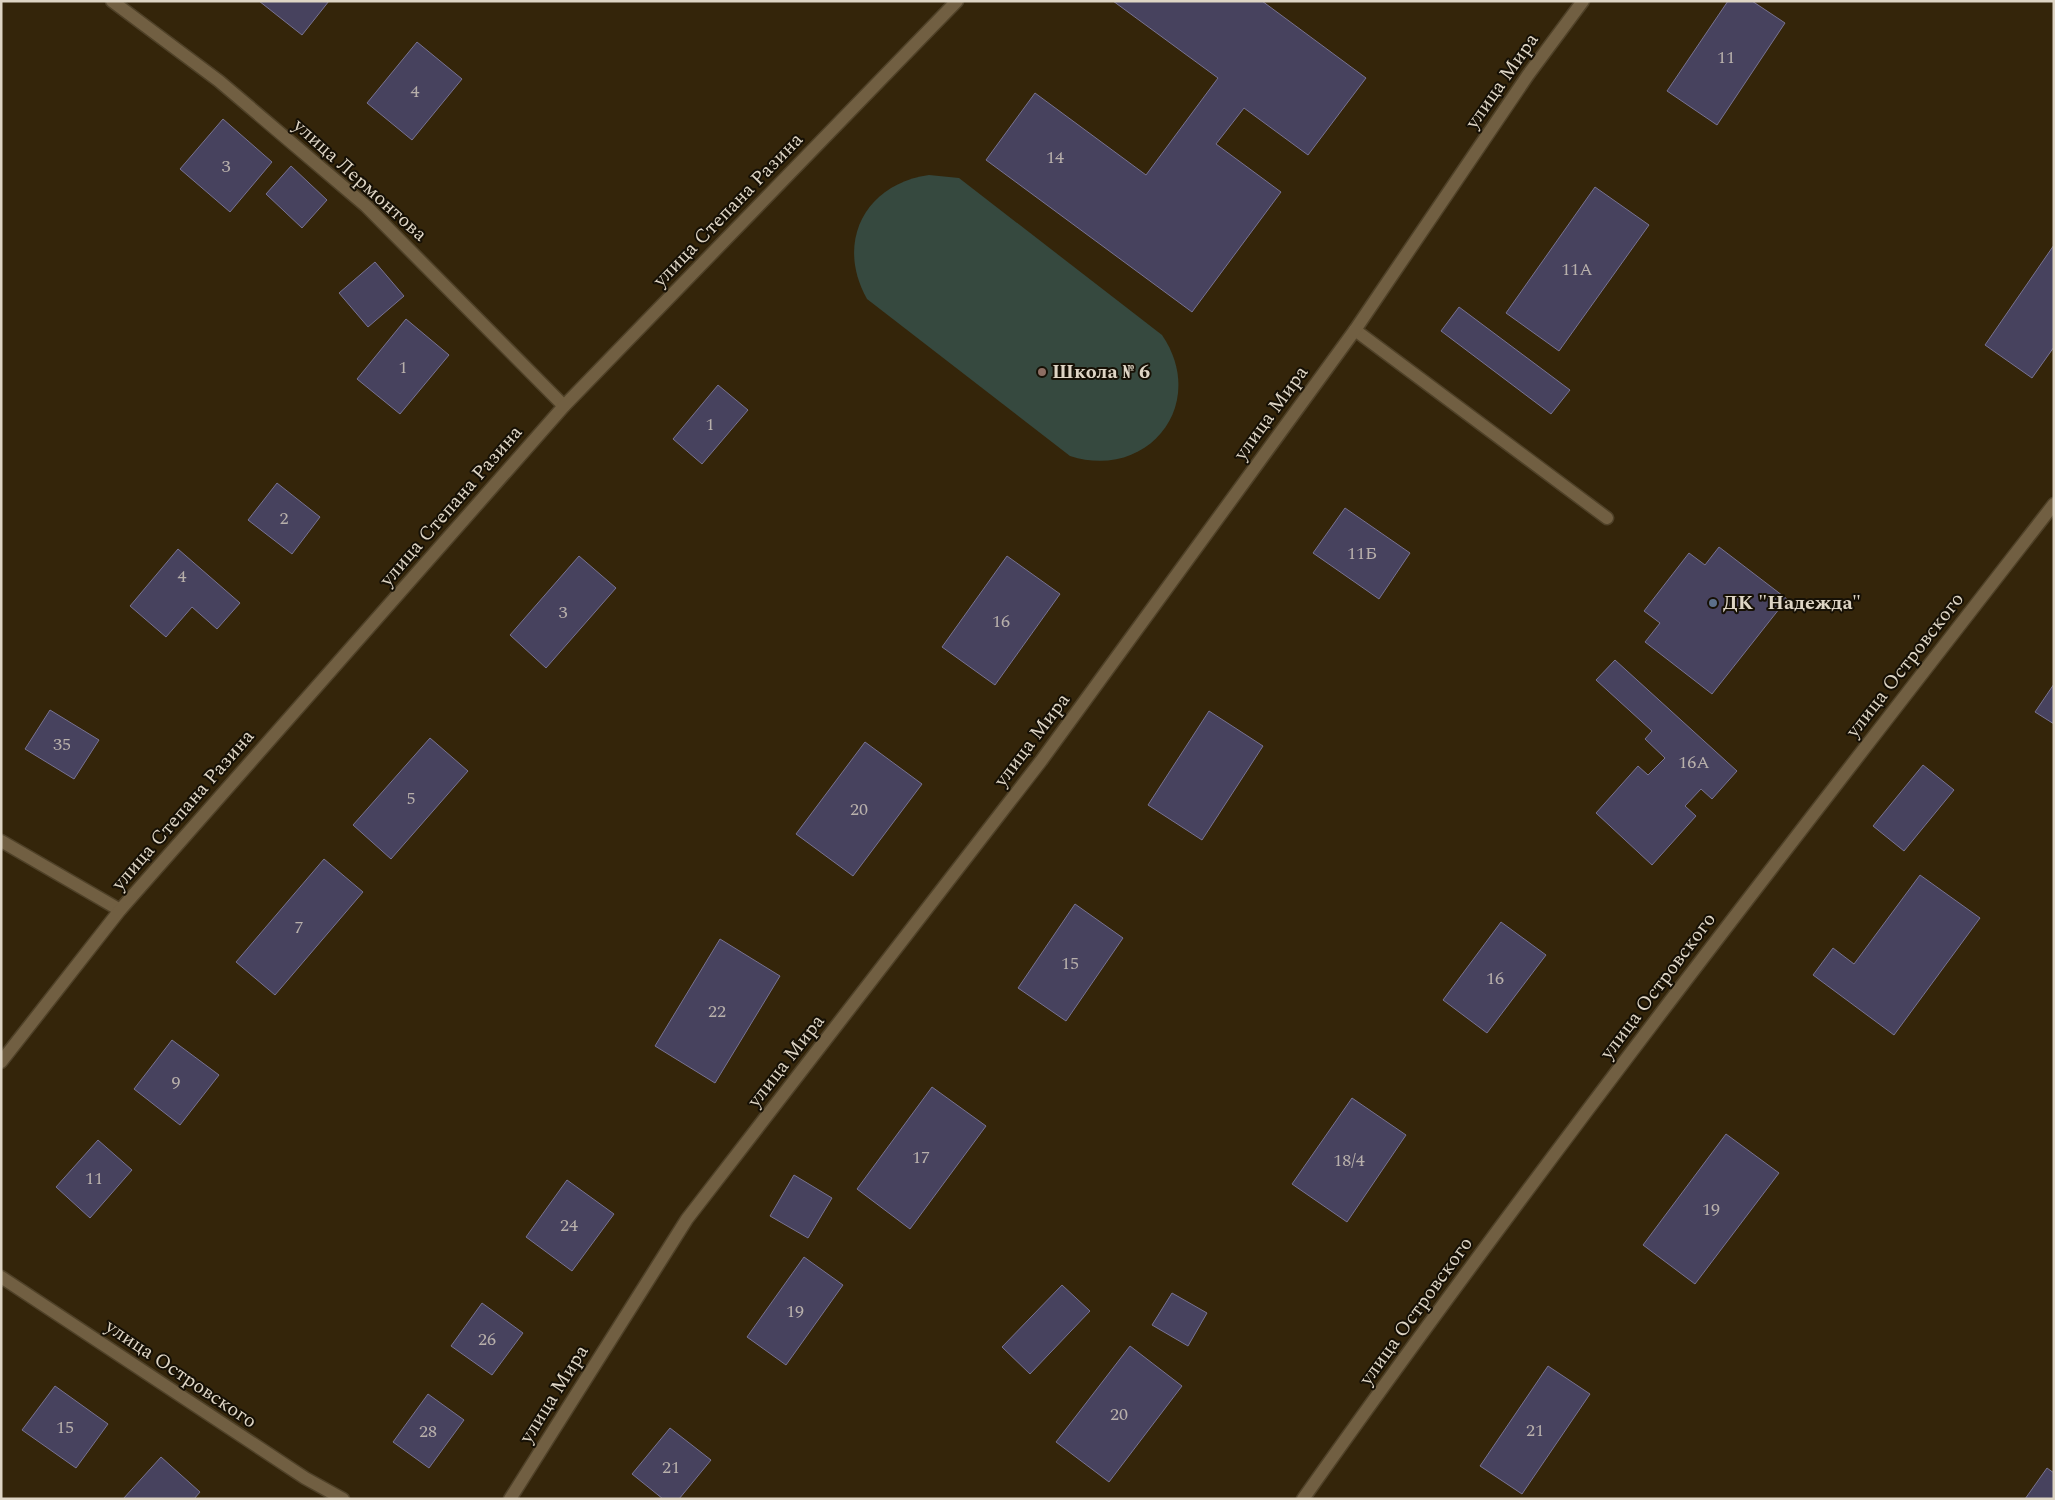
<svg xmlns="http://www.w3.org/2000/svg" width="2055" height="1500" font-family="Spectral,serif">
	<style>
		.green { fill: #36493f }
		.building { fill: #47425e; stroke: #787392 }
		.lines { fill: none; stroke-linecap: round; stroke-linejoin: round }
		.lane-casing { stroke: #4f4128; stroke-width: 15 }
		.street-casing { stroke: #4f4128; stroke-width: 15 }
		.lane { stroke: #715f42; stroke-width: 12 }
		.street { stroke: #715f42; stroke-width: 12 }
		.education-dot { fill: #8d6e63; stroke: #161005; stroke-width: 2 }
		.service-dot { fill: #5c6f8a; stroke: #161005; stroke-width: 2 }
		.labels { text-anchor: middle; dominant-baseline: central; stroke-width: 4; stroke-linejoin: round; paint-order: stroke }
		.number-label { font-size: 18px; fill: #b8b0ab }
		.street-label { font-size: 20px; fill: #ded5c5; stroke: #161005 }
		.poi-label { font-size: 20px; font-weight: bold; fill: #ded5c5; stroke: #161005; text-anchor: start }
	</style>
	<rect width="100%" height="100%" fill="#34250a"/>
	<path class="green" d="M929,175L959,178L1162,335C1209,404 1148,481 1070,456L867,299C835,242 865,184 929,175Z"/>
	<g class="building">
		<path d="M259,1H329L302,35Z"/>
		<path d="M1113,1H1262L1366,78L1308,155L1244,108L1216,144L1281,192L1192,312L986,160L1035,93L1146,175L1218,78Z"/>
		<path d="M1728,1H1752L1785,23L1717,125L1667,91Z"/>
		<path d="M417,42L462,79L412,140L367,103Z"/>
		<path d="M223,119L272,162L230,212L180,169Z"/>
		<path d="M291,166L327,200L302,228L266,194Z"/>
		<path d="M1595,187L1649,225L1559,351L1506,313Z"/>
		<path d="M2054,245V347L2032,378L1985,345Z"/>
		<path d="M375,262L404,296L368,327L339,293Z"/>
		<path d="M1459,307L1570,390L1551,414L1441,331Z"/>
		<path d="M406,319L449,355L400,414L357,379Z"/>
		<path d="M718,385L748,410L702,464L673,439Z"/>
		<path d="M277,483L320,517L292,554L248,520Z"/>
		<path d="M1345,508L1410,553L1379,599L1313,553Z"/>
		<path d="M1719,547L1787,599L1712,694L1645,642L1660,623L1644,611L1689,553L1705,565Z"/>
		<path d="M178,549L240,603L217,629L192,607L166,637L130,606Z"/>
		<path d="M579,556L616,588L546,668L510,635Z"/>
		<path d="M1007,556L1060,594L995,685L942,647Z"/>
		<path d="M1615,660L1737,771L1712,799L1701,789L1685,806L1696,816L1652,865L1596,813L1638,766L1648,775L1665,758L1645,739L1652,731L1596,680Z"/>
		<path d="M2054,684V724L2035,712Z"/>
		<path d="M50,710L99,740L74,779L25,749Z"/>
		<path d="M1209,711L1263,746L1202,840L1148,805Z"/>
		<path d="M430,738L468,771L391,859L353,825Z"/>
		<path d="M865,742L922,784L853,876L796,834Z"/>
		<path d="M1923,765L1954,790L1904,851L1873,826Z"/>
		<path d="M324,859L363,892L275,995L236,962Z"/>
		<path d="M1920,875L1980,918L1894,1035L1813,975L1833,948L1854,964Z"/>
		<path d="M1075,904L1123,938L1066,1021L1018,988Z"/>
		<path d="M1501,922L1546,955L1487,1033L1443,1000Z"/>
		<path d="M720,939L780,976L715,1083L655,1046Z"/>
		<path d="M172,1040L219,1075L180,1125L134,1089Z"/>
		<path d="M932,1087L986,1126L910,1229L857,1189Z"/>
		<path d="M1352,1098L1406,1135L1347,1222L1292,1184Z"/>
		<path d="M1726,1134L1779,1173L1695,1284L1643,1245Z"/>
		<path d="M98,1140L132,1170L90,1218L56,1187Z"/>
		<path d="M794,1175L832,1198L808,1238L770,1216Z"/>
		<path d="M567,1180L614,1214L572,1271L526,1237Z"/>
		<path d="M804,1257L843,1285L786,1365L747,1337Z"/>
		<path d="M1062,1285L1090,1311L1030,1374L1002,1347Z"/>
		<path d="M1172,1293L1207,1313L1188,1346L1152,1325Z"/>
		<path d="M482,1303L523,1333L492,1375L451,1346Z"/>
		<path d="M1130,1346L1182,1386L1109,1482L1056,1442Z"/>
		<path d="M1548,1366L1590,1394L1522,1494L1480,1466Z"/>
		<path d="M55,1386L108,1424L76,1468L22,1430Z"/>
		<path d="M428,1394L464,1420L429,1468L393,1442Z"/>
		<path d="M670,1428L711,1460L679,1499H663L632,1474Z"/>
		<path d="M161,1457L200,1492L194,1499H123Z"/>
		<path d="M2047,1468L2054,1473V1499H2025Z"/>
	</g>
	<g class="lines">
		<defs>
			<path id="lane" d="M1355,330L1607,518"/>
			<g id="street">
				<path d="M112,1L219,81L366,206L564,406"/>
				<path d="M1,841L120,910"/>
				<path d="M1,1062L120,910L564,406L957,1"/>
				<path d="M1,1277L305,1478L343,1499"/>
				<path d="M510,1499L687,1219L1041,761L1355,330L1528,75L1583,1"/>
				<path d="M1303,1499C1543,1160 1799,832 2054,504"/>
			</g>
		</defs>
		<use href="#lane" class="lane-casing"/>
		<use href="#street" class="street-casing"/>
		<use href="#lane" class="lane"/>
		<use href="#street" class="street"/>
	</g>
	<circle class="education-dot" cx="1042" cy="372" r="5"/>
	<circle class="service-dot" cx="1713" cy="603" r="5"/>
	<g class="labels">
		<g class="number-label">
			<text x="1726" y="57">11</text>
			<text x="415" y="91">4</text>
			<text x="1055" y="157">14</text>
			<text x="226" y="166">3</text>
			<text x="1577" y="269">11А</text>
			<text x="403" y="367">1</text>
			<text x="710" y="424">1</text>
			<text x="284" y="518">2</text>
			<text x="1362" y="553">11Б</text>
			<text x="182" y="576">4</text>
			<text x="563" y="612">3</text>
			<text x="1001" y="621">16</text>
			<text x="62" y="744">35</text>
			<text x="1694" y="762">16А</text>
			<text x="411" y="798">5</text>
			<text x="859" y="809">20</text>
			<text x="299" y="927">7</text>
			<text x="1070" y="963">15</text>
			<text x="1495" y="978">16</text>
			<text x="717" y="1011">22</text>
			<text x="176" y="1082">9</text>
			<text x="921" y="1157">17</text>
			<text x="1349" y="1160">18/4</text>
			<text x="94" y="1178">11</text>
			<text x="1711" y="1209">19</text>
			<text x="569" y="1225">24</text>
			<text x="795" y="1311">19</text>
			<text x="487" y="1339">26</text>
			<text x="1119" y="1414">20</text>
			<text x="65" y="1427">15</text>
			<text x="1535" y="1430">21</text>
			<text x="428" y="1431">28</text>
			<text x="671" y="1467">21</text>
		</g>
		<g class="street-label">
			<text transform="translate(1502 81) rotate(-55)">улица Мира</text>
			<text transform="translate(360 180) rotate(42)">улица Лермонтова</text>
			<text transform="translate(728 210) rotate(-46)">улица Степана Разина</text>
			<text transform="translate(1271 413) rotate(-54)">улица Мира</text>
			<text transform="translate(451 506) rotate(-49)">улица Степана Разина</text>
			<text transform="translate(1905 665) rotate(-52)">улица Островского</text>
			<text transform="translate(1032 740) rotate(-53)">улица Мира</text>
			<text transform="translate(183 810) rotate(-49)">улица Степана Разина</text>
			<text transform="translate(1658 986) rotate(-53)">улица Островского</text>
			<text transform="translate(786 1061) rotate(-52)">улица Мира</text>
			<text transform="translate(1416 1311) rotate(-54)">улица Островского</text>
			<text transform="translate(181 1374) rotate(34)">улица Островского</text>
			<text transform="translate(554 1394) rotate(-58)">улица Мира</text>
		</g>
		<g class="poi-label">
			<text x="1052" y="372">Школа № 6</text>
			<text x="1723" y="603">ДК "Надежда"</text>
		</g>
	</g>
	<rect width="2055" height="1500" fill="none" stroke="#ded5c5" stroke-width="5"/>
</svg>
